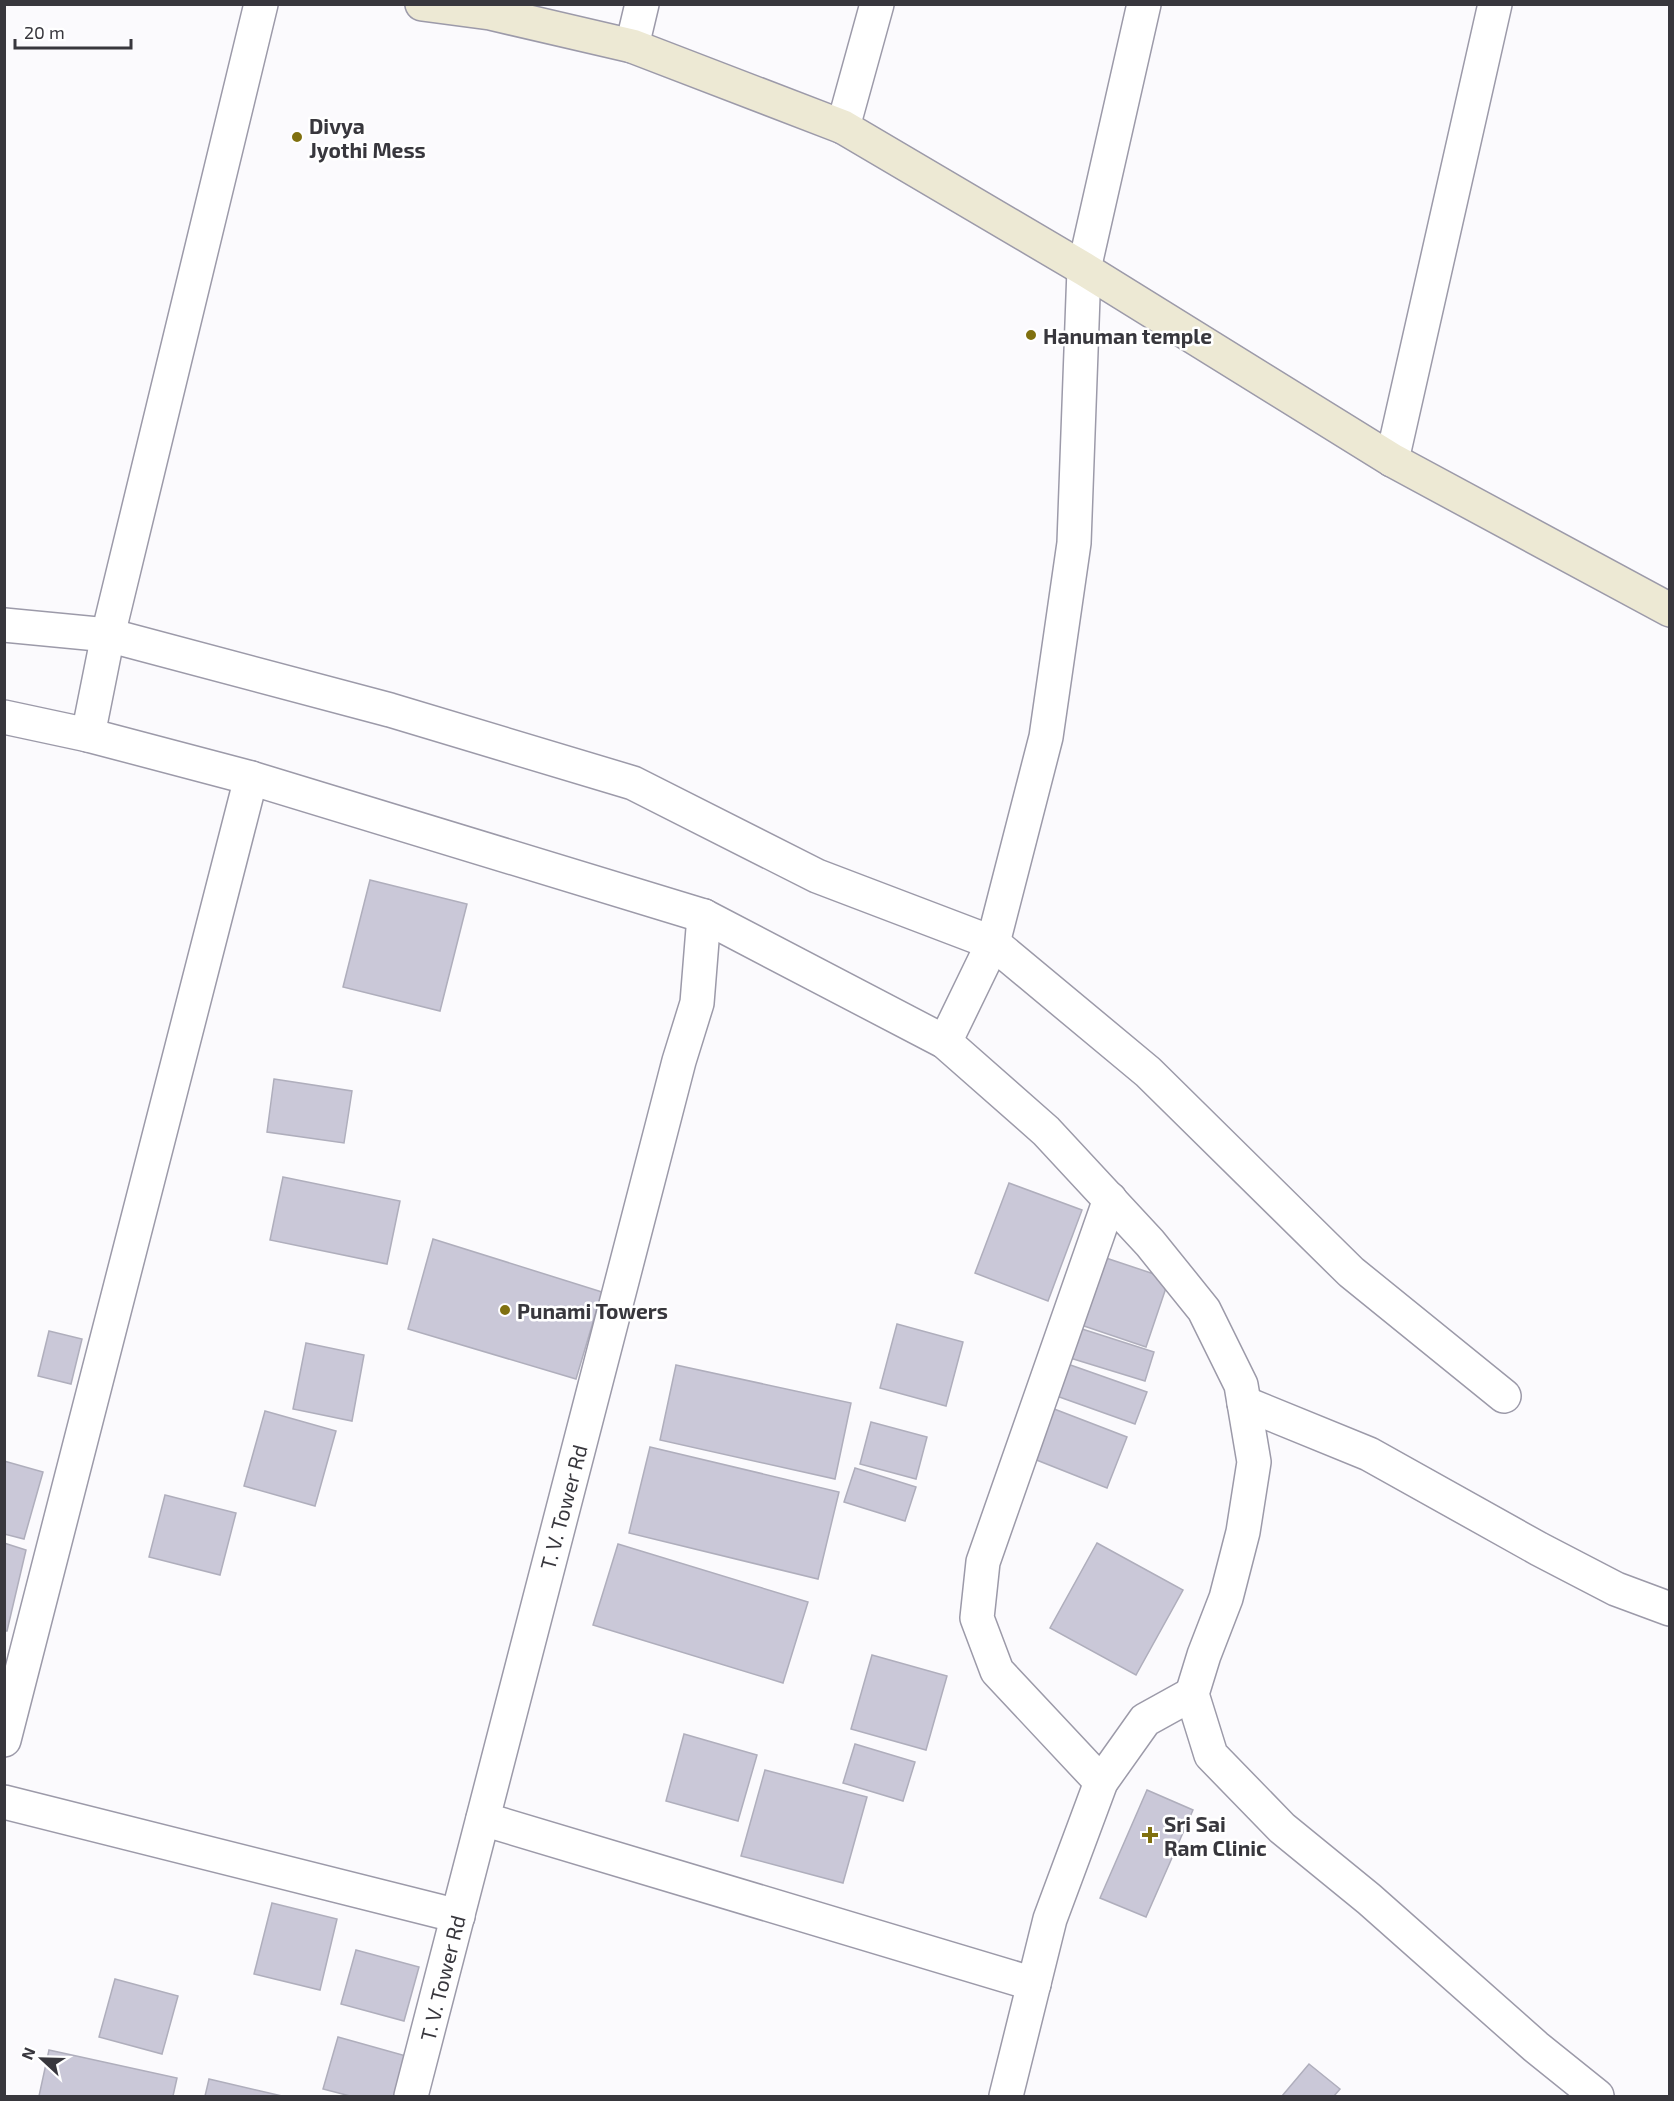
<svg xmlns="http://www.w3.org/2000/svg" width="1674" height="2101" font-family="'Exo 2',sans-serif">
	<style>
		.building { fill: #cac8d8; stroke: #afaebc; stroke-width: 1.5 }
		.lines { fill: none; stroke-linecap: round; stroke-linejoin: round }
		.minor-casing { stroke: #9c9aa9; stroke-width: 36 }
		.secondary-casing { stroke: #9c9aa9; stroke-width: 36 }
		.minor { stroke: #fff; stroke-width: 33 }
		.secondary { stroke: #ede9d4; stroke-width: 33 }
		.poi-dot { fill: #80700f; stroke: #fff; stroke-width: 2 }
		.labels { text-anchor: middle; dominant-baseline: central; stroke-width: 5; stroke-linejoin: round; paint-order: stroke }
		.poi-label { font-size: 21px; font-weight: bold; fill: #38373d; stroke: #fff; text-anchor: start }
		.street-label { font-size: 21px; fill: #38373d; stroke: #fff }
	</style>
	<rect width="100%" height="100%" fill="#fbfafd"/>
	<g class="building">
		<path d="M370,880L467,904L440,1011L343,987Z"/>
		<path d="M274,1079L352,1091L344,1143L267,1132Z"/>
		<path d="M283,1177L400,1201L387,1264L270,1240Z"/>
		<path d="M1009,1183L1082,1210L1048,1301L975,1273Z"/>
		<path d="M433,1239L602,1292L576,1379L408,1329Z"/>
		<path d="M1103,1257L1169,1279L1146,1347L1081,1325Z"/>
		<path d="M897,1324L963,1342L946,1406L880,1388Z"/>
		<path d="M1079,1328L1154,1352L1145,1381L1070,1358Z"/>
		<path d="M49,1331L82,1339L71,1384L38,1376Z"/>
		<path d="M306,1343L364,1355L352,1421L293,1409Z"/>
		<path d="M1062,1362L1147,1392L1135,1424L1051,1394Z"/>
		<path d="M676,1365L851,1403L835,1479L660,1440Z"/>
		<path d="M1049,1407L1127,1437L1107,1488L1029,1457Z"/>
		<path d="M265,1411L336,1431L315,1506L244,1486Z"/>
		<path d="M871,1422L927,1437L916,1479L860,1464Z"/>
		<path d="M650,1447L839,1492L818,1579L629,1533Z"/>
		<path d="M4,1461L43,1472L24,1539L4,1534Z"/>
		<path d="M855,1468L916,1487L905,1521L844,1502Z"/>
		<path d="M165,1495L236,1513L220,1575L149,1557Z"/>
		<path d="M4,1543L26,1550L7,1631H4Z"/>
		<path d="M1097,1543L1183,1590L1136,1675L1050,1628Z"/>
		<path d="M618,1544L808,1602L783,1683L593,1625Z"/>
		<path d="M872,1655L947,1676L926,1750L851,1729Z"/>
		<path d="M684,1734L757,1755L738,1821L666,1801Z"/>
		<path d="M855,1744L915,1762L903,1801L843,1783Z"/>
		<path d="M765,1770L867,1797L843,1883L741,1856Z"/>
		<path d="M1147,1790L1193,1810L1146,1917L1100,1898Z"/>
		<path d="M272,1903L337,1919L320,1990L254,1974Z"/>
		<path d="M356,1950L419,1967L404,2021L341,2004Z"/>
		<path d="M115,1979L178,1996L162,2054L99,2037Z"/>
		<path d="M338,2037L406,2056L395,2096H350L323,2089Z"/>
		<path d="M49,2050L177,2078L173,2096H39Z"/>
		<path d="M1309,2064L1340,2089L1334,2096H1282Z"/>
		<path d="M209,2079L282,2096H205Z"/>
	</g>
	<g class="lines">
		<defs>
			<g id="minor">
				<path d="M632,46L642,4"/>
				<path d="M843,127L877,4"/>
				<path d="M1392,460L1495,4"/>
				<path d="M4,625L108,635L390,710L633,783L817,876L993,943L1148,1072L1351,1272L1504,1396"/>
				<path d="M4,717L88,735L251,778L704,916L945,1042L1046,1131L1150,1243L1204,1310L1241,1385L1254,1462L1243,1532L1226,1598L1204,1655L1192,1694L1211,1755L1282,1828L1369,1899L1536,2047L1597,2096"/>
				<path d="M88,735L108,635L261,4"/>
				<path d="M945,1042L993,943L1046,737L1074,543L1084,269L1144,4"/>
				<path d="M1244,1403L1369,1454L1539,1549L1616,1589L1670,1609"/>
				<path d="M4,1740L251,778"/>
				<path d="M1101,1782L997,1671L977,1618L983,1562L1110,1199"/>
				<path d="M4,1802L458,1916"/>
				<path d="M483,1819L1034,1984"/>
				<path d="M411,2096L679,1061L697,1003L704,916"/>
				<path d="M1006,2096L1050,1919L1101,1782L1145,1720L1192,1694"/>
			</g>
			<path id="secondary" d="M422,4L490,13L632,46L843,127L1084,269L1392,460L1670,610"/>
		</defs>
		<use href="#minor" class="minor-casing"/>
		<use href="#secondary" class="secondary-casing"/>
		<use href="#minor" class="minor"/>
		<use href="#secondary" class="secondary"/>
	</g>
	<g class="poi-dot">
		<circle cx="297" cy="137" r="6"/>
		<circle cx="1031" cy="335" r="6"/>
		<circle cx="505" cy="1310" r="6"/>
		<path d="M1147 1826h6v6h6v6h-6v6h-6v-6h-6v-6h6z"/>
	</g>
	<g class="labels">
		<g class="poi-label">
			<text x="309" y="125">Divya<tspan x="309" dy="24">Jyothi Mess</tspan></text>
			<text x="1043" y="335">Hanuman temple</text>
			<text x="517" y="1310">Punami Towers</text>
			<text x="1164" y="1823">Sri Sai<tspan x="1164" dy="24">Ram Clinic</tspan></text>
		</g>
		<g class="street-label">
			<text transform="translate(563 1507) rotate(-75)">T. V. Tower Rd</text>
			<text transform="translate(442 1978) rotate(-76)">T. V. Tower Rd</text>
		</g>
	</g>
	<rect width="1674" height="2101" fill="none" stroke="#38373d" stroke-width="12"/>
	<g transform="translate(42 2059) rotate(292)" stroke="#ffffff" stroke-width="4.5" paint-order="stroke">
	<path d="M0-4.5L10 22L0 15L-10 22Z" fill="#38373d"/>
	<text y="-9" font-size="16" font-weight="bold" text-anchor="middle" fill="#38373d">N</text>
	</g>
	<path d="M15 39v9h116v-9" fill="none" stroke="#38373d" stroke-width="3"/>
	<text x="24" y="39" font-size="18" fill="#38373d" stroke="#ffffff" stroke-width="4.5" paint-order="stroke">20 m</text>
</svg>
